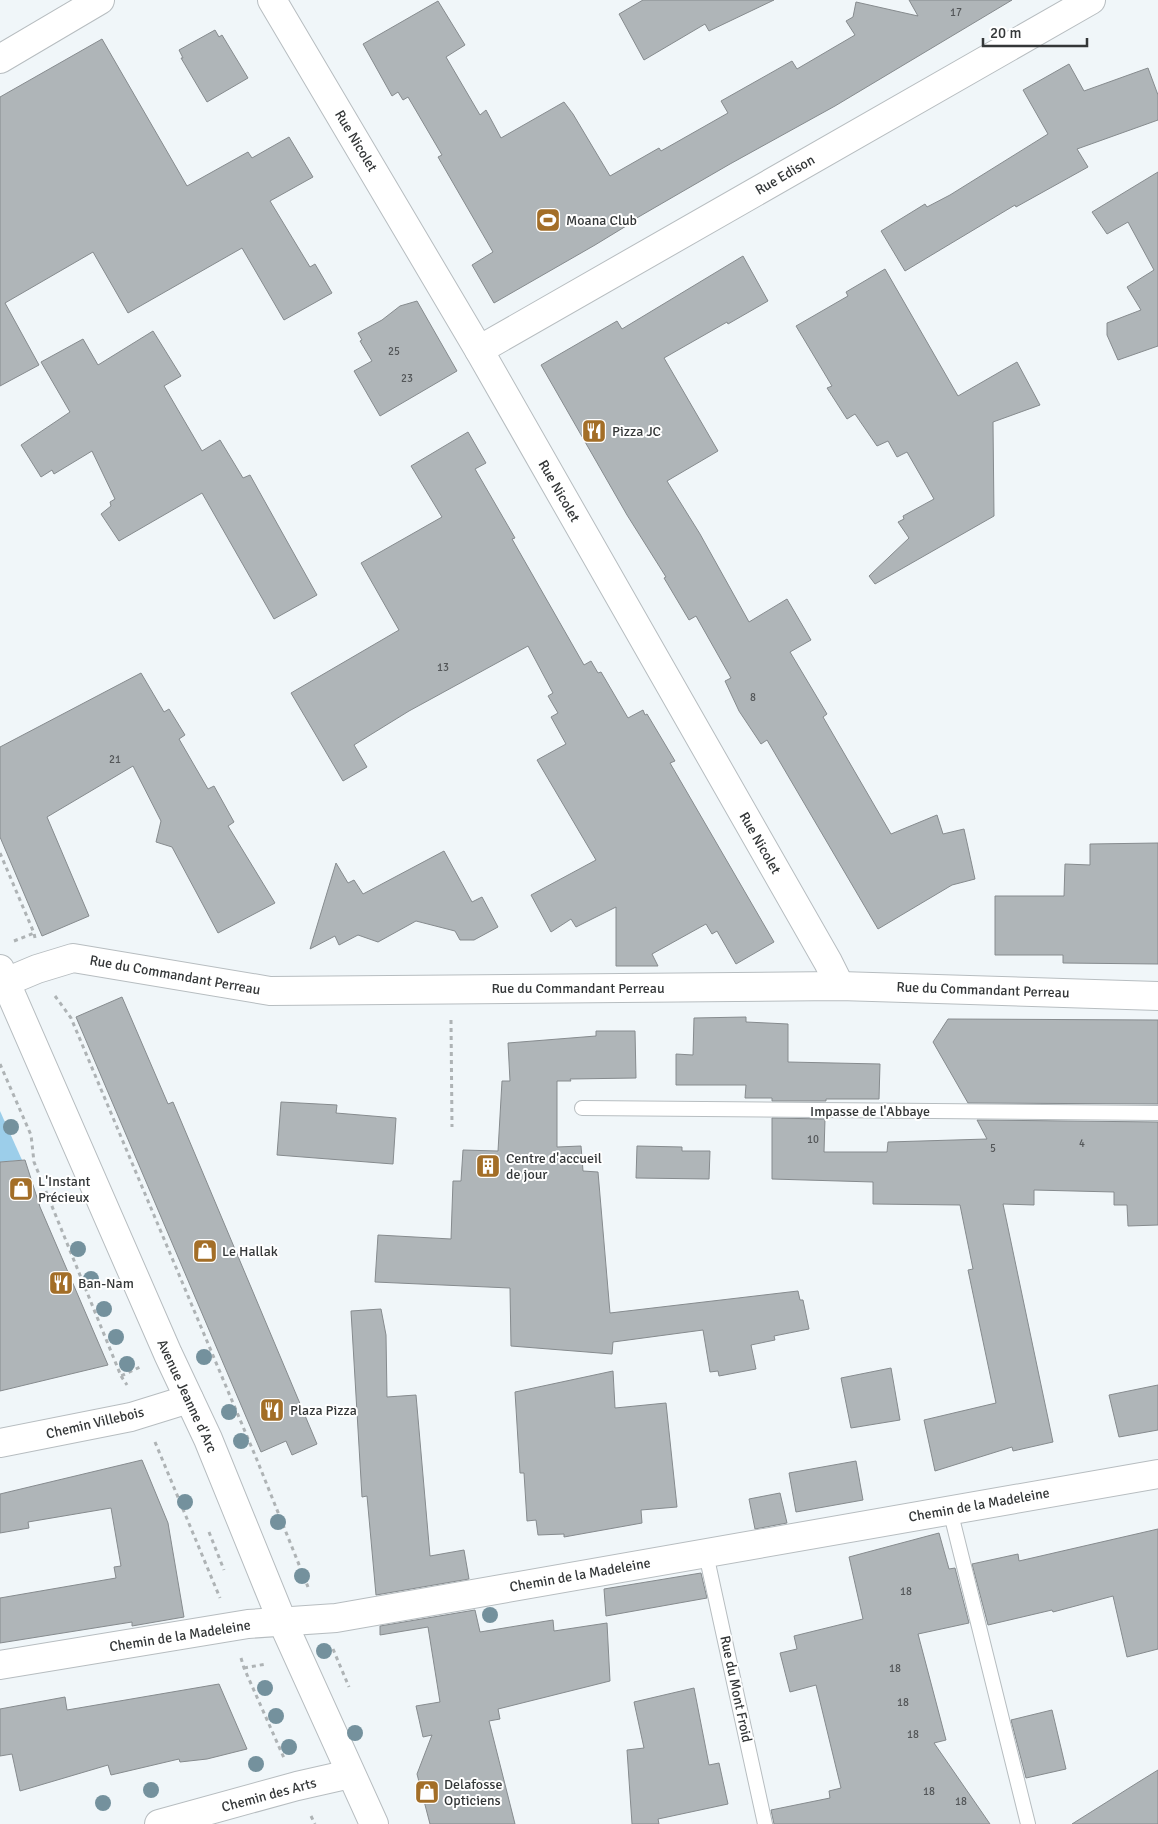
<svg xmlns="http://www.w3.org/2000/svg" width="1158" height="1824" font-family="Signika,sans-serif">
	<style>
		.green { fill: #9cceea }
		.building { fill: #afb5b8; stroke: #868b8e }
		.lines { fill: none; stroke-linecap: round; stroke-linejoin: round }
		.lane-casing { stroke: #b7bdc0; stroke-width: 16 }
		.street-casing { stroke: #b7bdc0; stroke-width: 30 }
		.path { stroke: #aeb3b5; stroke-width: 3; stroke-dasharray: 4 4; stroke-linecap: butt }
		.lane { stroke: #fff; stroke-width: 14 }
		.street { stroke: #fff; stroke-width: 28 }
		.tree { fill: #74919d }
		.labels { text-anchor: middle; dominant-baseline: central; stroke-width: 4; stroke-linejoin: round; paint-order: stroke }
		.number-label { font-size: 11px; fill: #535658 }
		.street-label { font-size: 14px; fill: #343738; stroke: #fff }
		.poi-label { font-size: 14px; fill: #343738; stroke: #fff; text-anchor: start }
	</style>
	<rect width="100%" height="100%" fill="#f0f6f9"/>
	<path class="green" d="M0,1111L22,1160L0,1162Z"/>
	<g class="building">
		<path d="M643,0H774L709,31L705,24L644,60L619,14Z"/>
		<path d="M909,0H1012L835,106L730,164L635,219L636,220L595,245L494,303L472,265L493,252L438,157L442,155L408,97L403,100L398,92L392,96L363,44L438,1L465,45L446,57L480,115L486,110L501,138L564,102L573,114L610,176L659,148L661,151L728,113L721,101L792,61L797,69L855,35L846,21L853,17L856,2L918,16Z"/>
		<path d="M215,30L219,37L222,35L248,78L207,102L181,58H183L179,50Z"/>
		<path d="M102,39L187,186L248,152L252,158L289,137L313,177L270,201L310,267L315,264L332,293L284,320L242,248L128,313L93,252L5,303L39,365L0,386V97Z"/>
		<path d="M1069,64L1084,91L1148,68L1158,95V120L1077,149L1088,167L1016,207L1015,205L905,271L881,231L925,204L927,207L950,195L1048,134L1023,90Z"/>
		<path d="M1158,172V346L1118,360L1107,335V323L1141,310L1127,287L1154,270L1128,222L1107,234L1092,212Z"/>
		<path d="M743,256L768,301L728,324L727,322L664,358L718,451L667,481L700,534L749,622L787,599L811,640L790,652L827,714L823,717L891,834L937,815L943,834L964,829L975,879L952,885L878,929L767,740L761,744L739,711L725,681L731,678L696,616L689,620L664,578L666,577L627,515L541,365L617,321L622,329Z"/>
		<path d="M885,269L958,396L1017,362L1040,405L993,422L994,516L875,584L869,576L909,538L898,522L904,519L903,516L934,499L907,452L897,457L888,441L877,446L855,414L847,419L827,388L832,386L796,326L848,296L846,292Z"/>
		<path d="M417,301L457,371L380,416L354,371L372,361L360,341L362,340L358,333L382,320L400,306Z"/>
		<path d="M153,331L181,376L164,386L202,451L220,440L243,478L250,475L317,595L274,619L202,493L119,541L101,514L111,506L110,502L115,499L92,451L54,474L52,470L41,477L21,445L70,412L41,362L83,339L98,365Z"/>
		<path d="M468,432L486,463L475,469L515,538L512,539L584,665L591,661L598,673L601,672L628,718L643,710L645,715L647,714L675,761L670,763L774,942L736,964L717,931L712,934L706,924L652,954L658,966H616V907L576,927L571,919L551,932L531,895L596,860L537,760L566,744L551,717L558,713L548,696L553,693L528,646L409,711L354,745L367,767L343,781L291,693L399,630L361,563L442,517L411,466Z"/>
		<path d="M141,673L164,712L169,709L185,735L179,739L208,789L214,786L234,822L228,826L275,903L218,933L172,847L156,842L161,821L133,766L47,817L89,916L42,936L0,837V747Z"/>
		<path d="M1158,843V964L1063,963V955H995V896H1064L1065,864L1090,865V844Z"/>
		<path d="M444,851L472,902L482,897L498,927L474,940H460L455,931L416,921L378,942L358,935L339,945L335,936L310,949L336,863L348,883L354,880L363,894Z"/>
		<path d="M122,997L168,1104L173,1102L317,1444L292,1455L286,1441L261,1452L76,1017Z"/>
		<path d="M746,1017V1022L788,1024V1062L880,1064L879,1099H826V1101H772V1098H745L746,1085H676V1054L693,1055L694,1018Z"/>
		<path d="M948,1019L1158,1020V1104L968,1103L933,1042Z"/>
		<path d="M596,1031H635L636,1078L570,1079L571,1081H557V1147L581,1146L583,1171L598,1172L610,1313L798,1291L800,1300H803L809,1329L774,1336L775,1340L751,1345L756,1369L719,1376L718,1371L710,1372L703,1330L613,1342L612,1354L511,1346L510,1288L375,1282L378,1235L451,1239L453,1181H461L463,1150L498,1151L502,1081H510L508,1043L596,1036Z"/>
		<path d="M281,1102L337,1105L336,1113L396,1118L393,1164L277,1155Z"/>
		<path d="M772,1118L825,1119L824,1152H887L888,1142L987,1139L977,1120L1158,1122V1225L1128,1226L1127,1205H1114V1192L1034,1190V1205L1003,1204L1053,1442L1013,1451L1012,1447L935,1471L924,1420L996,1403L968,1270L973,1269L960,1205L873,1204V1182L772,1179Z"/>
		<path d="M637,1146L682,1147V1151H710L709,1179L636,1178Z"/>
		<path d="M25,1160L40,1207L108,1365L0,1391V1162Z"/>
		<path d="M381,1309L386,1335L387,1397L416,1395L430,1556L464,1550L469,1579L376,1595L367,1496L362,1497L351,1311Z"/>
		<path d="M891,1368L900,1420L851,1428L841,1378Z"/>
		<path d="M613,1371L615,1408L666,1403L677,1507L641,1510L642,1523L564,1537V1534L538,1535L536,1520L527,1521L524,1473H520L515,1392Z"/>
		<path d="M1158,1385V1430L1119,1437L1109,1395Z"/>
		<path d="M142,1460L168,1523L184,1617L132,1626V1622L0,1643V1598L116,1578L114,1567L121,1566L111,1508L28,1522L29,1528L0,1533V1494Z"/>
		<path d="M856,1461L863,1500L796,1512L789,1473Z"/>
		<path d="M780,1493L787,1523L755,1529L749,1499Z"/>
		<path d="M1158,1529V1649L1127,1657L1113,1596L1053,1612L1052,1610L988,1625L972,1564L1018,1554L1019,1561Z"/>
		<path d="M939,1533L949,1569L955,1568L969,1623L918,1634L946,1740L934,1743L990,1824H774L771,1810L830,1798L829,1791L841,1788L816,1685L790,1692L780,1653L797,1649L794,1636L863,1619L849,1557Z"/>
		<path d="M701,1573L707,1598L606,1616L604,1589Z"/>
		<path d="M475,1610L480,1632L553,1620L554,1631L607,1623L610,1681L498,1709L500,1719L489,1721L515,1824H430L417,1774L432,1735L423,1737L416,1706L440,1702L428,1627L380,1635V1626Z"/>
		<path d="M219,1684L247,1749L207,1759L180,1762L179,1759L111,1775L108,1765L20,1791L12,1754L0,1756V1709L65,1697L67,1710Z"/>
		<path d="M694,1688L709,1765L719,1763L728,1804L658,1819L659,1824H632L627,1750L644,1748L634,1702Z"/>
		<path d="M1052,1710L1066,1769L1026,1778L1011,1720Z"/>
		<path d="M1158,1770V1824H1072L1137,1783Z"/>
	</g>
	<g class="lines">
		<defs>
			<g id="lane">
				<path d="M582,1108L1158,1113"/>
				<path d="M950,1510L1028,1824"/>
				<path d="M706,1554L765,1824"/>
			</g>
			<g id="street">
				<path d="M272,0L479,350L828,962L840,986"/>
				<path d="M0,59L100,0"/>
				<path d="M479,350L1091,0"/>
				<path d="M0,969L168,1354L208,1439L282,1621L374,1824"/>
				<path d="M6,982L37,969L73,958L270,991L840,986L1158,996"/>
				<path d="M0,1443L131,1417L189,1399"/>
				<path d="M0,1665L248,1624L336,1618L1158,1474"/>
				<path d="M159,1824L297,1786L350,1774"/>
			</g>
		</defs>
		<use href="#lane" class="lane-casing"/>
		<use href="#street" class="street-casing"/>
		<g class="path">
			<path d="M0,853L34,933L35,938"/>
			<path d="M14,941L34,933"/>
			<path d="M55,996L71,1018L257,1460L308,1587"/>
			<path d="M451,1020L452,1127"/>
			<path d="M0,1064L31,1135L34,1162L121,1376L140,1367"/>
			<path d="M121,1376L127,1385"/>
			<path d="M155,1442L220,1598"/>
			<path d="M209,1532L224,1570"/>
			<path d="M333,1649L349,1687"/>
			<path d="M241,1658L244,1668L284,1758"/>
			<path d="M244,1668L266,1664"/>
			<path d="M311,1816L315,1824"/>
		</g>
		<use href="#lane" class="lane"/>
		<use href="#street" class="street"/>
	</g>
	<g class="tree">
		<circle cx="11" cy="1127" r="8"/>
		<circle cx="78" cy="1249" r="8"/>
		<circle cx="91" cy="1279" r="8"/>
		<circle cx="104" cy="1309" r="8"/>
		<circle cx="116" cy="1337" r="8"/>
		<circle cx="204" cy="1357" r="8"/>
		<circle cx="127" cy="1364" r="8"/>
		<circle cx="229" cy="1412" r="8"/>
		<circle cx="241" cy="1441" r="8"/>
		<circle cx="185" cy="1502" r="8"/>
		<circle cx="278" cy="1522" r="8"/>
		<circle cx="302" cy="1576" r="8"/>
		<circle cx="490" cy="1615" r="8"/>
		<circle cx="324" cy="1651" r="8"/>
		<circle cx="265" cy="1688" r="8"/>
		<circle cx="276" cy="1716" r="8"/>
		<circle cx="355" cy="1733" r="8"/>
		<circle cx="289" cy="1747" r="8"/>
		<circle cx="256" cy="1764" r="8"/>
		<circle cx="151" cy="1790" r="8"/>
		<circle cx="103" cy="1803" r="8"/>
	</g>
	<defs>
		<symbol id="stadium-square" viewBox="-11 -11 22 22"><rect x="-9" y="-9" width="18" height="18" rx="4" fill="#a36e27" stroke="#fff"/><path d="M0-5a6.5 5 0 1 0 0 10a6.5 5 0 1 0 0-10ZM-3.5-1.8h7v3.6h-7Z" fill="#fff"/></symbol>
		<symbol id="restaurant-square" viewBox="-11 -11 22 22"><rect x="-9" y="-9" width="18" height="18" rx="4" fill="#a36e27" stroke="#fff"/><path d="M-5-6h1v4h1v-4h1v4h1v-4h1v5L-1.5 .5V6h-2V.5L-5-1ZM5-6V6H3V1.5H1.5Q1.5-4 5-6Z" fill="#fff"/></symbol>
		<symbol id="building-square" viewBox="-11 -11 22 22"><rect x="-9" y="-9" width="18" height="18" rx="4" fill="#a36e27" stroke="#fff"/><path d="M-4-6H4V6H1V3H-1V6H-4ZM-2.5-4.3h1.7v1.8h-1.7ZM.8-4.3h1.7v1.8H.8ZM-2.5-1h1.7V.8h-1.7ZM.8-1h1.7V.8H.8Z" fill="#fff"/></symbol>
		<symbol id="shop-square" viewBox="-11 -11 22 22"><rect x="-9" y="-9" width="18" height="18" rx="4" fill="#a36e27" stroke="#fff"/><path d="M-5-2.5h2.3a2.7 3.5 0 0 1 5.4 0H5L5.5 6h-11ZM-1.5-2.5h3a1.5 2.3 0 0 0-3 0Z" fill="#fff"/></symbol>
	</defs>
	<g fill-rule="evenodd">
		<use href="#stadium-square" x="534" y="206" width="28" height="28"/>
		<use href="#restaurant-square" x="580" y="417" width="28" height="28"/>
		<use href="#building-square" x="474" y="1152" width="28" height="28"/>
		<use href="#shop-square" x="7" y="1175" width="28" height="28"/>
		<use href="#shop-square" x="191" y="1237" width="28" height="28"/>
		<use href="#restaurant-square" x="47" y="1269" width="28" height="28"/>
		<use href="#restaurant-square" x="258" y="1396" width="28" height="28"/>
		<use href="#shop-square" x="413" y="1778" width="28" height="28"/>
	</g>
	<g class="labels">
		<g class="number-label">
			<text x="956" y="12">17</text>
			<text x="394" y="351">25</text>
			<text x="407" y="378">23</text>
			<text x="443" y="667">13</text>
			<text x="753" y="697">8</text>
			<text x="115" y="759">21</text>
			<text x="813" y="1139">10</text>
			<text x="1082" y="1143">4</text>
			<text x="993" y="1148">5</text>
			<text x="906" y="1591">18</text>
			<text x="895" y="1668">18</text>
			<text x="903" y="1702">18</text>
			<text x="913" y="1734">18</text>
			<text x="929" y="1791">18</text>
			<text x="961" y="1801">18</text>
		</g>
		<g class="street-label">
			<text transform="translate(356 141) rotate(59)">Rue Nicolet</text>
			<text transform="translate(785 175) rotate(-30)">Rue Edison</text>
			<text transform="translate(559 491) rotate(60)">Rue Nicolet</text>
			<text transform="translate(760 843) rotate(60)">Rue Nicolet</text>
			<text transform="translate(175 975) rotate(10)">Rue du Commandant Perreau</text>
			<text x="578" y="988">Rue du Commandant Perreau</text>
			<text transform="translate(983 990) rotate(2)">Rue du Commandant Perreau</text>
			<text x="870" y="1111">Impasse de l'Abbaye</text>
			<text transform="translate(187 1396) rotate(65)">Avenue Jeanne d'Arc</text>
			<text transform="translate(95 1423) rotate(-13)">Chemin Villebois</text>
			<text transform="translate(979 1505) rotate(-10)">Chemin de la Madeleine</text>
			<text transform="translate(580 1575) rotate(-10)">Chemin de la Madeleine</text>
			<text transform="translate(180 1636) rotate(-9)">Chemin de la Madeleine</text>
			<text transform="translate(736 1689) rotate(78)">Rue du Mont Froid</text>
			<text transform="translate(269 1795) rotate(-15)">Chemin des Arts</text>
		</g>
		<g class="poi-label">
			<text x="566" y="220">Moana Club</text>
			<text x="612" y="431">Pizza JC</text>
			<text x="506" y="1158">Centre d'accueil<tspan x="506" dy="16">de jour</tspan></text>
			<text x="38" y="1181">L'Instant<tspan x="38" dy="16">Précieux</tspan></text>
			<text x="222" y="1251">Le Hallak</text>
			<text x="78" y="1283">Ban-Nam</text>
			<text x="290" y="1410">Plaza Pizza</text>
			<text x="444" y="1784">Delafosse<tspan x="444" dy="16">Opticiens</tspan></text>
		</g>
	</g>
	<path d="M983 38v8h104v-8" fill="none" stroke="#343738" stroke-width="2.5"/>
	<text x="990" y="38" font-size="15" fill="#343738" stroke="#ffffff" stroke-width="4" paint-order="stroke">20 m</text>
</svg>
